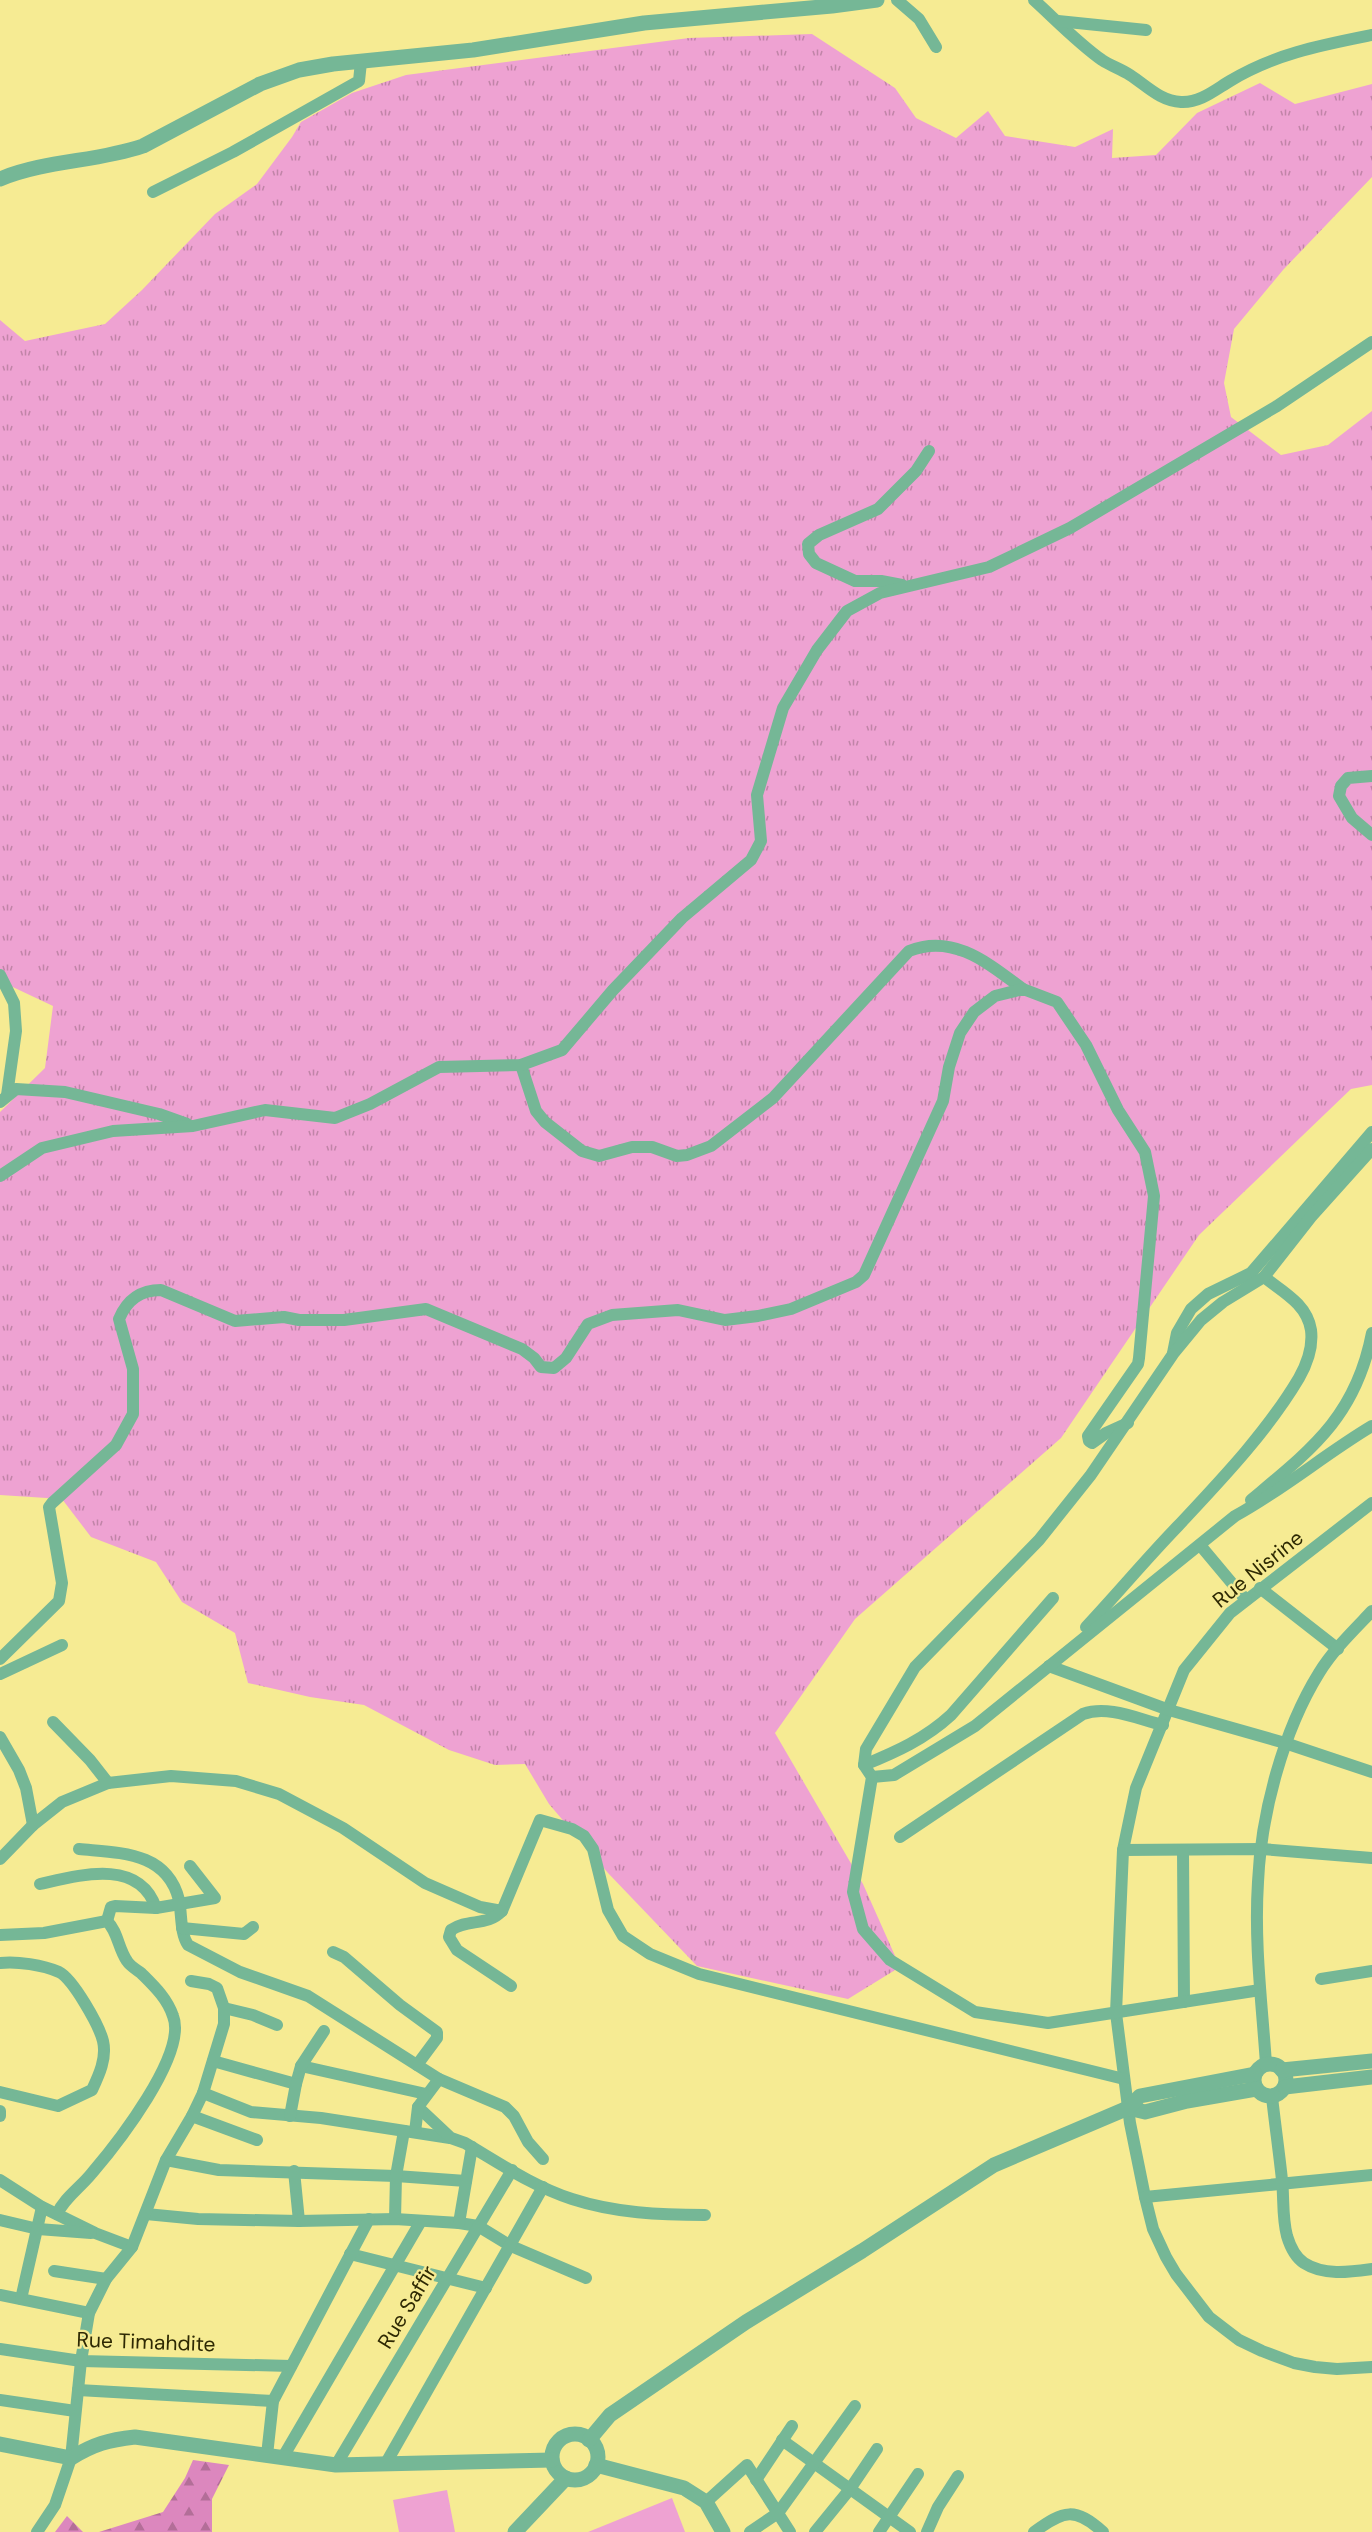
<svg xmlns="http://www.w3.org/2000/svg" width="1372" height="2532" font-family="'DM Sans',sans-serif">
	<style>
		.grass { fill: url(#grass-tufts) }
		.forest { fill: url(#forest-firs) }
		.pitch { fill: #eea2d2 }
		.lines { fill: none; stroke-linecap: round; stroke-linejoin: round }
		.minor { stroke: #75b796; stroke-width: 12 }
		.tertiary { stroke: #75b796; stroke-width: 15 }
		.labels { text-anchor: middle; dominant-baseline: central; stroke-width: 4.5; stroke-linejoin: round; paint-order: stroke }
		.street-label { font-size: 21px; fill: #2e2903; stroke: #f6eb93 }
	</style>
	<defs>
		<pattern id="grass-tufts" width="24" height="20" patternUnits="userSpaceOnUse" patternTransform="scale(1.5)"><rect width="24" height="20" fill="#eea2d2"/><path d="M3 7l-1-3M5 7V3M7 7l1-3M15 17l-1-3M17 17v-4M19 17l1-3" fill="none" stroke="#c184a8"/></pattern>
		<pattern id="forest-firs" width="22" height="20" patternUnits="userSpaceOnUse" patternTransform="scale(1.5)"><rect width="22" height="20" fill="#dc87be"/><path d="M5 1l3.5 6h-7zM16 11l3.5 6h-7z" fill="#b36e98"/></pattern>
	</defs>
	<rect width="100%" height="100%" fill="#f6eb93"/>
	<path class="grass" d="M812,34L895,88L916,118L956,138L988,111L1005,136L1075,147L1113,129L1112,158L1156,155L1197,113L1260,83L1295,104L1372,84V177L1283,270L1234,329L1224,383L1231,417L1281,455L1328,445L1372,411V1085L1351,1089L1199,1235L1061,1438L855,1619L775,1733L863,1884L900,1967L848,1999L697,1966L608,1873L549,1804L525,1764L495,1765L449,1750L364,1705L310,1697L248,1683L235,1633L182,1602L156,1562L91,1537L62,1499L0,1495V1112L45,1068L53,1006L0,981V320L25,341L105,324L142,290L215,214L257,184L292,137L301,122L352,93L406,75L689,38Z"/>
	<g class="forest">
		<path d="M193,2460L229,2465L212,2499V2532H99L163,2512L185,2478Z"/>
		<path d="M67,2516L83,2532H55Z"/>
	</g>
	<g class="pitch">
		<path d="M447,2490L455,2532H399L393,2500Z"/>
		<path d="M672,2498L685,2532H588Z"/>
	</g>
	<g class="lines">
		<g class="minor">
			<path d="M897,0L919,19L936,47"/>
			<path d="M1034,0C1056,20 1078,43 1102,60C1111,66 1121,69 1130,75C1147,86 1160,101 1181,102C1200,103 1215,90 1230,81C1274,54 1322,45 1372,35"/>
			<path d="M1058,21L1146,30"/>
			<path d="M153,192L233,152L359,81L361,62"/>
			<path d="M902,585L881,581H855L816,563L809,554L808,544L819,535L878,509L916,471L929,451"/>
			<path d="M1372,776L1348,778L1341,786L1339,796L1352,818L1372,835"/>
			<path d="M0,975L14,1003L16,1031L7,1095"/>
			<path d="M521,1065L536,1111L545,1122L582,1151L599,1156L632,1147H652L677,1156L687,1155L711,1146L773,1098L909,951C954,933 989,964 1023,989"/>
			<path d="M0,1102L16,1089L65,1092L159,1114L187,1124"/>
			<path d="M0,1176L42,1148L113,1131L193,1126L265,1110L335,1118L370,1104L439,1067L521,1065L562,1050L613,990L682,918L751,860L761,841L757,795L783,708L817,650L847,611L880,593L989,567L1070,528L1277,406L1372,342"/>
			<path d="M1173,1353L1177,1333L1191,1309L1208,1294L1251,1273L1372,1132"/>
			<path d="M1251,1500C1312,1449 1356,1416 1372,1333"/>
			<path d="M1372,1503L1230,1613L1184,1670L1136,1788L1123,1850L1116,2013L1130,2123L1145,2197L1153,2229L1166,2257L1176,2274L1209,2317L1239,2340L1262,2351L1294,2363L1315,2367L1337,2369L1372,2367"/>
			<path d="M1200,1545L1246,1600"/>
			<path d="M1260,1588L1338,1649"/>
			<path d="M1086,1627C1117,1594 1146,1559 1178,1526C1221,1480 1267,1432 1299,1378C1307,1364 1313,1346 1311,1330C1307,1304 1283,1292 1264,1277"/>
			<path d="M0,1659L59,1601L62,1583L49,1507L52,1503L116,1445L133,1414V1369L119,1319C127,1300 140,1290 161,1290L235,1321L284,1317L299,1320H344L426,1309L522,1349L534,1358L541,1367L554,1368L566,1358L588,1324L612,1315L678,1310L725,1320L758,1316L791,1309L856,1282L864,1275L943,1101L949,1067L960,1033L974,1012L995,996L1023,989L1057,1002L1086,1045L1118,1110L1145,1152L1154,1196L1139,1358L1138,1364L1088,1436L1089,1441L1092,1443L1106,1433L1128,1423"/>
			<path d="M1049,1666L1169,1710L1285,1743L1372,1772"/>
			<path d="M0,1674L62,1645"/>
			<path d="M53,1722L90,1760L108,1783"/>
			<path d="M0,1737L19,1770L26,1788L33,1825"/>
			<path d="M864,1765C896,1752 925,1739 951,1715L1053,1598"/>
			<path d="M872,1777L894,1775L975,1726L1235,1516C1283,1490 1325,1454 1372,1426"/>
			<path d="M900,1837L1083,1714C1108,1705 1138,1719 1163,1725"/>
			<path d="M79,1849C119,1853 167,1851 179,1900C182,1915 180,1933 188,1945L240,1972L308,1996L439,2079L505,2107L514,2116L528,2142L543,2159"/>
			<path d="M1123,1850L1262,1849L1372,1858"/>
			<path d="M1183,1850L1184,2002"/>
			<path d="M0,1859L33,1825L62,1802L108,1783L171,1776L236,1781L279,1794L343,1828L425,1883L480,1907L502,1911L540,1820L572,1829L584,1836L593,1849L608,1910L623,1936L650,1954L699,1974L1124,2079"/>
			<path d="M40,1884C80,1875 139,1858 156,1908"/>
			<path d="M502,1911C487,1927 468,1918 451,1930L449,1937L457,1950L511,1986"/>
			<path d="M107,1921L111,1907L115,1906L156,1908L215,1898L190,1866"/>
			<path d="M182,1928L244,1934L253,1927"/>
			<path d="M0,1935L44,1933L107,1921C118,1932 118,1948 127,1961C130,1966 137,1970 141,1973C154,1986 167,1998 173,2016C188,2054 116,2145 92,2173C80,2188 65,2197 57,2214"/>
			<path d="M333,1952L344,1957L400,2005L437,2032V2038L417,2065"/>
			<path d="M0,1963C17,1961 43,1965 59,1972C73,1979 99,2025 103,2041C107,2058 99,2075 92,2090L58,2106L0,2092"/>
			<path d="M1321,1979L1372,1971"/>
			<path d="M1260,1990L1048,2023L975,2012L890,1960L863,1929L853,1892L872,1777L864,1765L866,1749L915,1667L1039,1540L1090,1476L1173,1354L1201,1320L1223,1302L1264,1277L1311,1217L1372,1149"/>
			<path d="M224,2008L253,2015L277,2025"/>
			<path d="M213,2061L296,2084L301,2066L426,2094"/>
			<path d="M1266,2064C1262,2004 1254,1943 1258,1882C1261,1814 1283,1731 1319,1673C1333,1650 1354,1630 1372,1611"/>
			<path d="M301,2066L324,2031"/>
			<path d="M203,2093L251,2112L321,2118L450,2138"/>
			<path d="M1272,2097C1275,2124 1279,2152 1282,2180C1284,2198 1282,2217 1287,2236C1290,2246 1295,2257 1304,2263C1324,2276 1350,2272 1372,2269"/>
			<path d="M418,2107L451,2138L465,2143C499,2163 534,2187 572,2199C615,2213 660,2215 705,2215"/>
			<path d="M0,2111V2116"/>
			<path d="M192,2116L257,2140"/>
			<path d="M290,2116L296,2084"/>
			<path d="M415,2132L418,2107L439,2079"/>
			<path d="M166,2160L219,2170L396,2176L466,2181"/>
			<path d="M294,2171L299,2221"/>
			<path d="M0,2180L42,2207L95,2233L132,2247"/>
			<path d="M1145,2197L1372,2175"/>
			<path d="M146,2214L198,2219L299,2221L395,2219L459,2223L478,2226L511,2246L586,2278"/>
			<path d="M395,2219L396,2176L404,2131"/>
			<path d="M0,2220L38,2229L91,2233"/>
			<path d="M459,2223L472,2147"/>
			<path d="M350,2254L486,2288"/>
			<path d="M54,2271L106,2279"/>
			<path d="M0,2295L89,2313"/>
			<path d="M21,2299L42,2207"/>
			<path d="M0,2349L81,2361L291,2366"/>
			<path d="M78,2390L273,2401"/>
			<path d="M0,2400L75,2411"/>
			<path d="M782,2440L910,2532"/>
			<path d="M267,2455L273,2401L369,2219"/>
			<path d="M283,2457L421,2221"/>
			<path d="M386,2463L543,2187"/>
			<path d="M336,2465L512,2170"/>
			<path d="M756,2480L792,2426"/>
			<path d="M706,2502L747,2465L790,2532"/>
			<path d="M37,2532L55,2505L71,2458L81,2361L89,2313L106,2279L132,2247L166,2160L192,2116L203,2093L224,2024V2008L217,1988L209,1984L191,1981"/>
			<path d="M750,2532L778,2513L855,2406"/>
			<path d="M815,2532L850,2489L877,2449"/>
			<path d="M879,2532L918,2474"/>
			<path d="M927,2532L938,2507L958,2476"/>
			<path d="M1034,2532C1064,2510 1075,2507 1103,2532"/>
		</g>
		<g class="tertiary">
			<path d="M0,179C46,160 96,162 143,146L260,84L299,70L333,64L473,50L644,23L832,6L877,0"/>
			<circle cx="1270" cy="2080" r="16"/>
			<path d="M1282,2070L1372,2061"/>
			<path d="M1285,2087L1372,2077"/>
			<path d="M1128,2108L1145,2112L1187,2101L1256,2089"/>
			<circle cx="575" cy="2457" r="23"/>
			<path d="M589,2440L610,2415L746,2322L862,2251L994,2165L1128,2108L1140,2096L1255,2074"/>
			<path d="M0,2444L71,2458C94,2444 108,2440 135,2437L336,2465L552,2460"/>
			<path d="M596,2465L684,2488L706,2502L723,2532"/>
			<path d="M515,2532L566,2478"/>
		</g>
	</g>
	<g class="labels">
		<g class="street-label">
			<text transform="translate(1258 1569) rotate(-39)">Rue Nisrine</text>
			<text transform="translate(407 2307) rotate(-59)">Rue Saffir</text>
			<text transform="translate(146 2342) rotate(2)">Rue Timahdite</text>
		</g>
	</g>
</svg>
